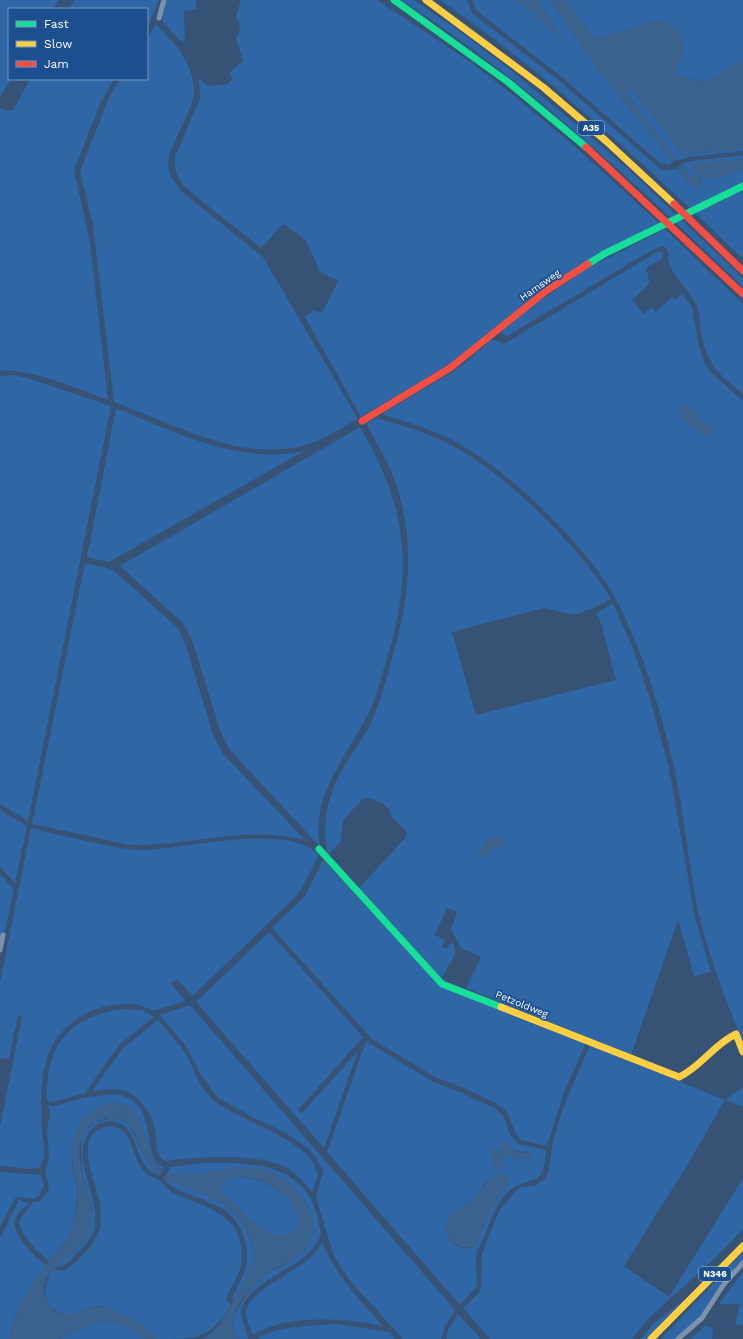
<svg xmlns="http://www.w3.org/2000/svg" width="743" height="1339" font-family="'Work Sans',sans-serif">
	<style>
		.green { fill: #2f66a5; fill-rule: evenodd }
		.water { fill: #3b618d; fill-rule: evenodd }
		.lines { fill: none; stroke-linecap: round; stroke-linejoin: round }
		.stream { stroke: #3b618d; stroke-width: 1.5 }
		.street { stroke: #7d92a8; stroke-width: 5 }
		.fast { stroke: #16e098; stroke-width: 7 }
		.slow { stroke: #ffcf43; stroke-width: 7 }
		.jam { stroke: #f24e42; stroke-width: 7 }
		.labels { text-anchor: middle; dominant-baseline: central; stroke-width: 3.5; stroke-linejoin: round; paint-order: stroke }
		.shield { fill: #1b4f8f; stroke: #bbcadd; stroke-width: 1 }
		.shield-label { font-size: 9px; font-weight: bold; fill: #fff }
		.street-label { font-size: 10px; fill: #fff; stroke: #1b4f8f }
	</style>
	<rect width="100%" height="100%" fill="#365274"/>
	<g class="green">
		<path d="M0,0H59L53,9H9V79H11L0,97Z"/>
		<path d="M75,0H159L147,28V9H69Z"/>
		<path d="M166,0H196V9L184,11L185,41L179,40L163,22L161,17Z"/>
		<path d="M241,0H377L469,61L513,95L573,145L660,224L589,261L455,361L361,417L305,317L314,310L322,313L338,281L320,272L305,239L283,224L261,248L194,195L184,186L177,175L175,167V157L200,98L199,78L208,86L228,84L232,80L230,72L243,61L236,38C241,29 241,26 236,17Z"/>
		<path d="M401,0H414L465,35L517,75L626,167L743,278V287C635,183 527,81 401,0Z"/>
		<path d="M440,0H467L473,14L560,81L658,167L664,170L677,169L690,185L701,187L700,182L703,178H720L743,169V183L710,199L716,204L743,190V259C646,165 551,77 440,0Z"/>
		<path d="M472,0H516L562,38L538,0H550L599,71L673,162L669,165L660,163L563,78L477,11Z"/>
		<path d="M565,0H743V62L729,68L718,76L702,81L678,76L675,73C677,65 682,59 683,51C685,36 673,24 660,20L595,39Z"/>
		<path d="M156,24L180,50L190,69L194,85V93L192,103L169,155L168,167L171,177L182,192L263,257L358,419C343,427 328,437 312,443C247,466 173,424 114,402L93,225L80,171L110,95L120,79H147V39Z"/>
		<path d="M30,79H114L100,104L74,170L90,242L108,400C80,390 28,367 0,371V108L7,111L13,110Z"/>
		<path d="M627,88L632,90L684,156L696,153L743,148V151L690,157L674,161L677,159L627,94Z"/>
		<path d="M743,155V159L692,164L698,176L691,177L681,165L684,163L691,161Z"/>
		<path d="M665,229L743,304V394C718,373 708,366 701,333C700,325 700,314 697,306C688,286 666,274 668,251L664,246L654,249L507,336L502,334L503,329L535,304L588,268Z"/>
		<path d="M657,252H663L662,259L646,268L650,283L632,300L644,314L651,307L656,312L672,297L675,300L682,294L692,307L699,347L706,366L715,376L743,401V1044C727,1002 710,960 699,916C688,867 685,816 674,767C660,709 643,649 614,596C589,548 503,465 454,441C431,429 406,422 382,414L449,374L464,364L491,340L499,341L503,344L509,341Z"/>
		<path d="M14,375L28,378L111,406L28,821L0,804V376Z"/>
		<path d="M116,408C174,432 240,465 304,451L109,562L87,557Z"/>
		<path d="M376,418C402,425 429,433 453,446C505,473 581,548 611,599L594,608L574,615L544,608L452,632L476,715L616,680L601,623L596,614L613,603L634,651L651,702L669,768L695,917L711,972L694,976L678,920L631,1055L466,988L481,957L461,948L451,929L457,912L447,908L435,935L445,940L442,946L447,949L450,943L454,944L455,955L442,978L438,975L359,888L407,836V832L392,817L389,809L382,803L373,799L364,798L343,820L341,841L328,855C321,819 328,792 348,760C354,749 363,738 369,727C380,704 386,680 393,655C411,594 416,532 391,471C384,455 374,439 366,423Z"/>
		<path d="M360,427C409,509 414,574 385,665C380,681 376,699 368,714C347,757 310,795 320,847L230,750L220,731L193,643L184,624L120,566Z"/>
		<path d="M85,563L108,568L115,572L178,628L186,646L213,734L223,754L306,841C251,825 198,844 143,845C127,846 112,841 98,838C76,833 54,829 32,824Z"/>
		<path d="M0,810L27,826L15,883L0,867Z"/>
		<path d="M31,828C53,834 74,838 96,843C111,846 126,850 141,850C184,850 287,821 319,855L305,883L296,896L193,996L177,979L171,984L185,1000L183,1002L153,1011C139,1002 118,1003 103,1007C41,1026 39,1076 42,1131C43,1140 45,1149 44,1158L40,1167L30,1169L0,1166V1127L22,1016L18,1015L9,1059L0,1058V983Z"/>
		<path d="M323,860L433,978L586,1043L564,1092L547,1146L521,1140L516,1134L507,1112L496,1103L462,1087L437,1078L372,1039L272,928L305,896Z"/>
		<path d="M0,874L14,889L2,945L0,944Z"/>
		<path d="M269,932L363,1037L298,1110L302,1113L358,1051L324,1148L196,1002Z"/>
		<path d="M190,1005L455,1310L445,1326L441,1339H403L351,1282L334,1256L316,1198L323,1171L317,1159L310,1150L286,1133L254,1118L217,1097L200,1073L186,1046L160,1015Z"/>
		<path d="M121,1009L142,1010L154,1017L119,1045L85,1093L53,1102L48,1101C45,1095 47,1084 48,1077C53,1034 81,1015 121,1009Z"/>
		<path d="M158,1020C168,1032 179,1043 187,1056C195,1071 200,1089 213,1100C237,1120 312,1141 317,1172C319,1178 314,1186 312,1192C304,1182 295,1171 283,1166C253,1153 197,1157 166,1161C155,1157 156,1140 155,1130C153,1116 140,1096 126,1091C115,1088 103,1090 92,1091L123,1048Z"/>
		<path d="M366,1041L435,1083L460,1092L494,1108L503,1115L511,1136L518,1144L546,1150C544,1197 524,1169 502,1199C493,1211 489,1225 484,1238C482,1243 478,1247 477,1252C474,1263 478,1274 477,1286L460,1305L327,1152ZM505,1141C513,1148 516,1154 527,1151L530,1159H517L505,1155L502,1159V1168L494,1147L499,1153ZM486,1181L504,1189L489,1213L474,1247C463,1249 455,1247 448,1238L447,1223L449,1217L478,1195Z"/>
		<path d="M590,1045L725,1100L743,1087V1107L725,1100L691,1159L624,1266L669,1297L743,1178V1229L715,1258L649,1318L632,1339H490L463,1308L479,1293L481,1287L482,1253L500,1209L516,1191L522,1187L535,1186L546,1178L550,1163L553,1140L565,1103Z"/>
		<path d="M115,1094C162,1101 138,1155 164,1167L163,1171C145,1153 144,1116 124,1104L99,1107L72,1147V1165L78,1192L72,1233L49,1261C40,1255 17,1232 20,1220C23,1214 29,1208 34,1202H39L47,1193L49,1188L45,1171L49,1159L47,1128L50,1114L48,1106C57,1107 63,1103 72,1101C87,1097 100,1095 115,1094Z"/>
		<path d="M111,1118L125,1121L130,1126L143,1154L159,1176C132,1167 141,1128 116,1122C108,1120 98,1123 93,1128C67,1154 100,1194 95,1225C94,1236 85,1246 77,1253C72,1258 66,1267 58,1267L57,1266L87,1237L92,1210L82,1172L81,1139L84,1133L94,1123Z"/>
		<path d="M114,1126C136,1134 130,1157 145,1172C148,1177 154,1177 158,1180C164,1184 168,1190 174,1193C201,1206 234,1211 241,1245C242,1253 243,1261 240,1269C237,1279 231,1287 227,1296V1301L232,1305C207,1339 202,1339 157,1339C141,1324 126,1313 105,1307C90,1303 77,1318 63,1314C41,1308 41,1284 54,1269L64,1271C77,1263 97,1243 100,1227C101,1218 101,1208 99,1199C93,1175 70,1128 114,1126Z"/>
		<path d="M201,1163C243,1162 297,1161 315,1208C318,1216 319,1226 321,1235C317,1241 314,1248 309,1253C294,1268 242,1288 241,1312C241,1321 247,1330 248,1339H239L233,1327V1316C242,1301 252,1284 267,1273C273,1269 280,1268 286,1264C293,1260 304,1250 309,1244C315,1233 313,1219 309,1208C305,1198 296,1189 288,1183C247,1151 211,1182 167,1174L170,1167Z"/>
		<path d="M0,1172L41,1175L44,1187L39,1195L34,1199L16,1197L0,1227Z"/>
		<path d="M231,1176C256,1176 290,1189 298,1216C304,1235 279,1239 267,1232C254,1225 231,1200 219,1189L227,1178Z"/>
		<path d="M163,1179C197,1192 237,1201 250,1239C253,1248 255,1256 252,1266C248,1278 240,1290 234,1301L232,1298C236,1288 242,1280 245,1270C251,1250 243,1224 226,1211C219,1206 211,1204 204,1200C190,1194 174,1190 163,1179Z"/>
		<path d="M17,1199L29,1204C23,1208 17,1213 15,1220C11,1234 35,1258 46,1265C31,1287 12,1312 10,1339H0V1238L18,1202Z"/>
		<path d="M322,1242C336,1276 359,1299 383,1326C346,1318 286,1314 253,1335C251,1328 245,1319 246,1312C247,1293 297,1270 311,1257C315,1253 319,1247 322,1242Z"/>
		<path d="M743,1252V1261L724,1281L699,1320L676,1339H661Z"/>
		<path d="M743,1272V1325L735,1324L740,1304H719Z"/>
		<path d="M687,1298L648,1339H641L653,1324Z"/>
		<path d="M458,1314L481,1339H446L449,1328Z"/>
		<path d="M104,1321C120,1321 133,1330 145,1339H59L94,1323Z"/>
		<path d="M336,1324L389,1332L395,1339H256C278,1325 310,1326 336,1324Z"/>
		<path d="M706,1325L713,1329L712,1339H690Z"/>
	</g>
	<g class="water">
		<path d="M516,0H538L563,39Z"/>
		<path d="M550,0H565L595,39L660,20C673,24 685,36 683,51C683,59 677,65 675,72L678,76L702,81L718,76L729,68L743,62V148L696,153L684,156L632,90L627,88V94L677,159L673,162L599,71Z"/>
		<path d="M743,159V169L720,178H703L700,180L701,187L699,190L690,185L677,169L681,165L691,177L697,175L691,164Z"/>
		<path d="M685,404L695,410L701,421L714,426L715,431L709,436L698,433L681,418L680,409Z"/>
		<path d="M498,835L501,837L503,846L500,849H491L485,858H479L477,854L488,839Z"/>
		<path d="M114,1103C148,1103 141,1150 163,1171L159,1176L143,1154L134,1132L125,1121C114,1117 103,1117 93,1124C66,1144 87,1182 91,1209C92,1215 90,1229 88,1235C80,1257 29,1271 48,1303C62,1328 85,1304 103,1307C125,1311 141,1324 157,1339H145L127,1327L111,1321H104L94,1323L59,1339H10C12,1314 33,1280 49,1261C58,1249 70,1241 73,1226C75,1215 78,1203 78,1193C78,1184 74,1174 73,1166C68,1134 80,1108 114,1103Z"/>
		<path d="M506,1141L516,1151L520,1153L530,1152L532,1158L530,1159H517L505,1155L502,1159V1168L498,1170C493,1166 491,1156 492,1149L494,1147L499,1153L501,1151L502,1142Z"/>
		<path d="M236,1168C244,1168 253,1167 260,1168C290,1174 326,1213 309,1244C299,1260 282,1264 267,1273C256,1281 237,1303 233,1316C231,1323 235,1333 239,1339H202C220,1329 227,1312 237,1295C243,1285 249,1276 252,1265C255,1255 253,1247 250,1238C237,1201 196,1192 163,1179L167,1174L189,1175ZM231,1176C256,1175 290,1189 298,1216C304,1235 279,1239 267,1232C254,1226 231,1200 219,1189L227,1178Z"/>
		<path d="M501,1173L506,1175L510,1182L489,1213L474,1247C454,1250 436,1233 450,1216C455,1210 462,1208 468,1203C481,1193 484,1180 501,1173Z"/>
	</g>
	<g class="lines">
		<path class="stream" d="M727,215L743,244"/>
		<g class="street">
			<path d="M159,18L164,0"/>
			<path d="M0,950L3,935"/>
			<path d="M678,1339L702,1318L724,1284L743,1263"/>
		</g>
		<g class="fast">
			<path d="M394,0L508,82L586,147"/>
			<path d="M588,264L604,254L743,186"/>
			<path d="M319,849L442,984L501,1007"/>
		</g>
		<g class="slow">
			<path d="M426,0L543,87L606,141L674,204"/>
			<path d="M501,1007L679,1077C701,1067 714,1044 736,1034L743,1052"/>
			<path d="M651,1339L743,1246"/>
		</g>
		<g class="jam">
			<path d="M586,147L743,294"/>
			<path d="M674,204L743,271"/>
			<path d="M362,421L450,368L546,291L588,264"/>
		</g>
	</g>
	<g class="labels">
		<g class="shield">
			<rect x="578" y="121" width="26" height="14" rx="3"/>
			<rect x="699" y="1267" width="32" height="14" rx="3"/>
		</g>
		<g class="shield-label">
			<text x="591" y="128">A35</text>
			<text x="715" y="1274">N346</text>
		</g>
		<g class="street-label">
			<text transform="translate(540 285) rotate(-35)">Hamsweg</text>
			<text transform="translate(522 1004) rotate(22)">Petzoldweg</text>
		</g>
	</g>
	<rect x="8" y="8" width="140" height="72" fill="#1b4f8f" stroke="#7695bc"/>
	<rect x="16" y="21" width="20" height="6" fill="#16e098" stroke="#7695bc"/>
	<text x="44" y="28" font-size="12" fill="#ffffff">Fast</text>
	<rect x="16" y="41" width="20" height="6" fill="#ffcf43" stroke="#7695bc"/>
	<text x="44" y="48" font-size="12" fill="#ffffff">Slow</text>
	<rect x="16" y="61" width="20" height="6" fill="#f24e42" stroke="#7695bc"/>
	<text x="44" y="68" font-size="12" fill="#ffffff">Jam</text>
</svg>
